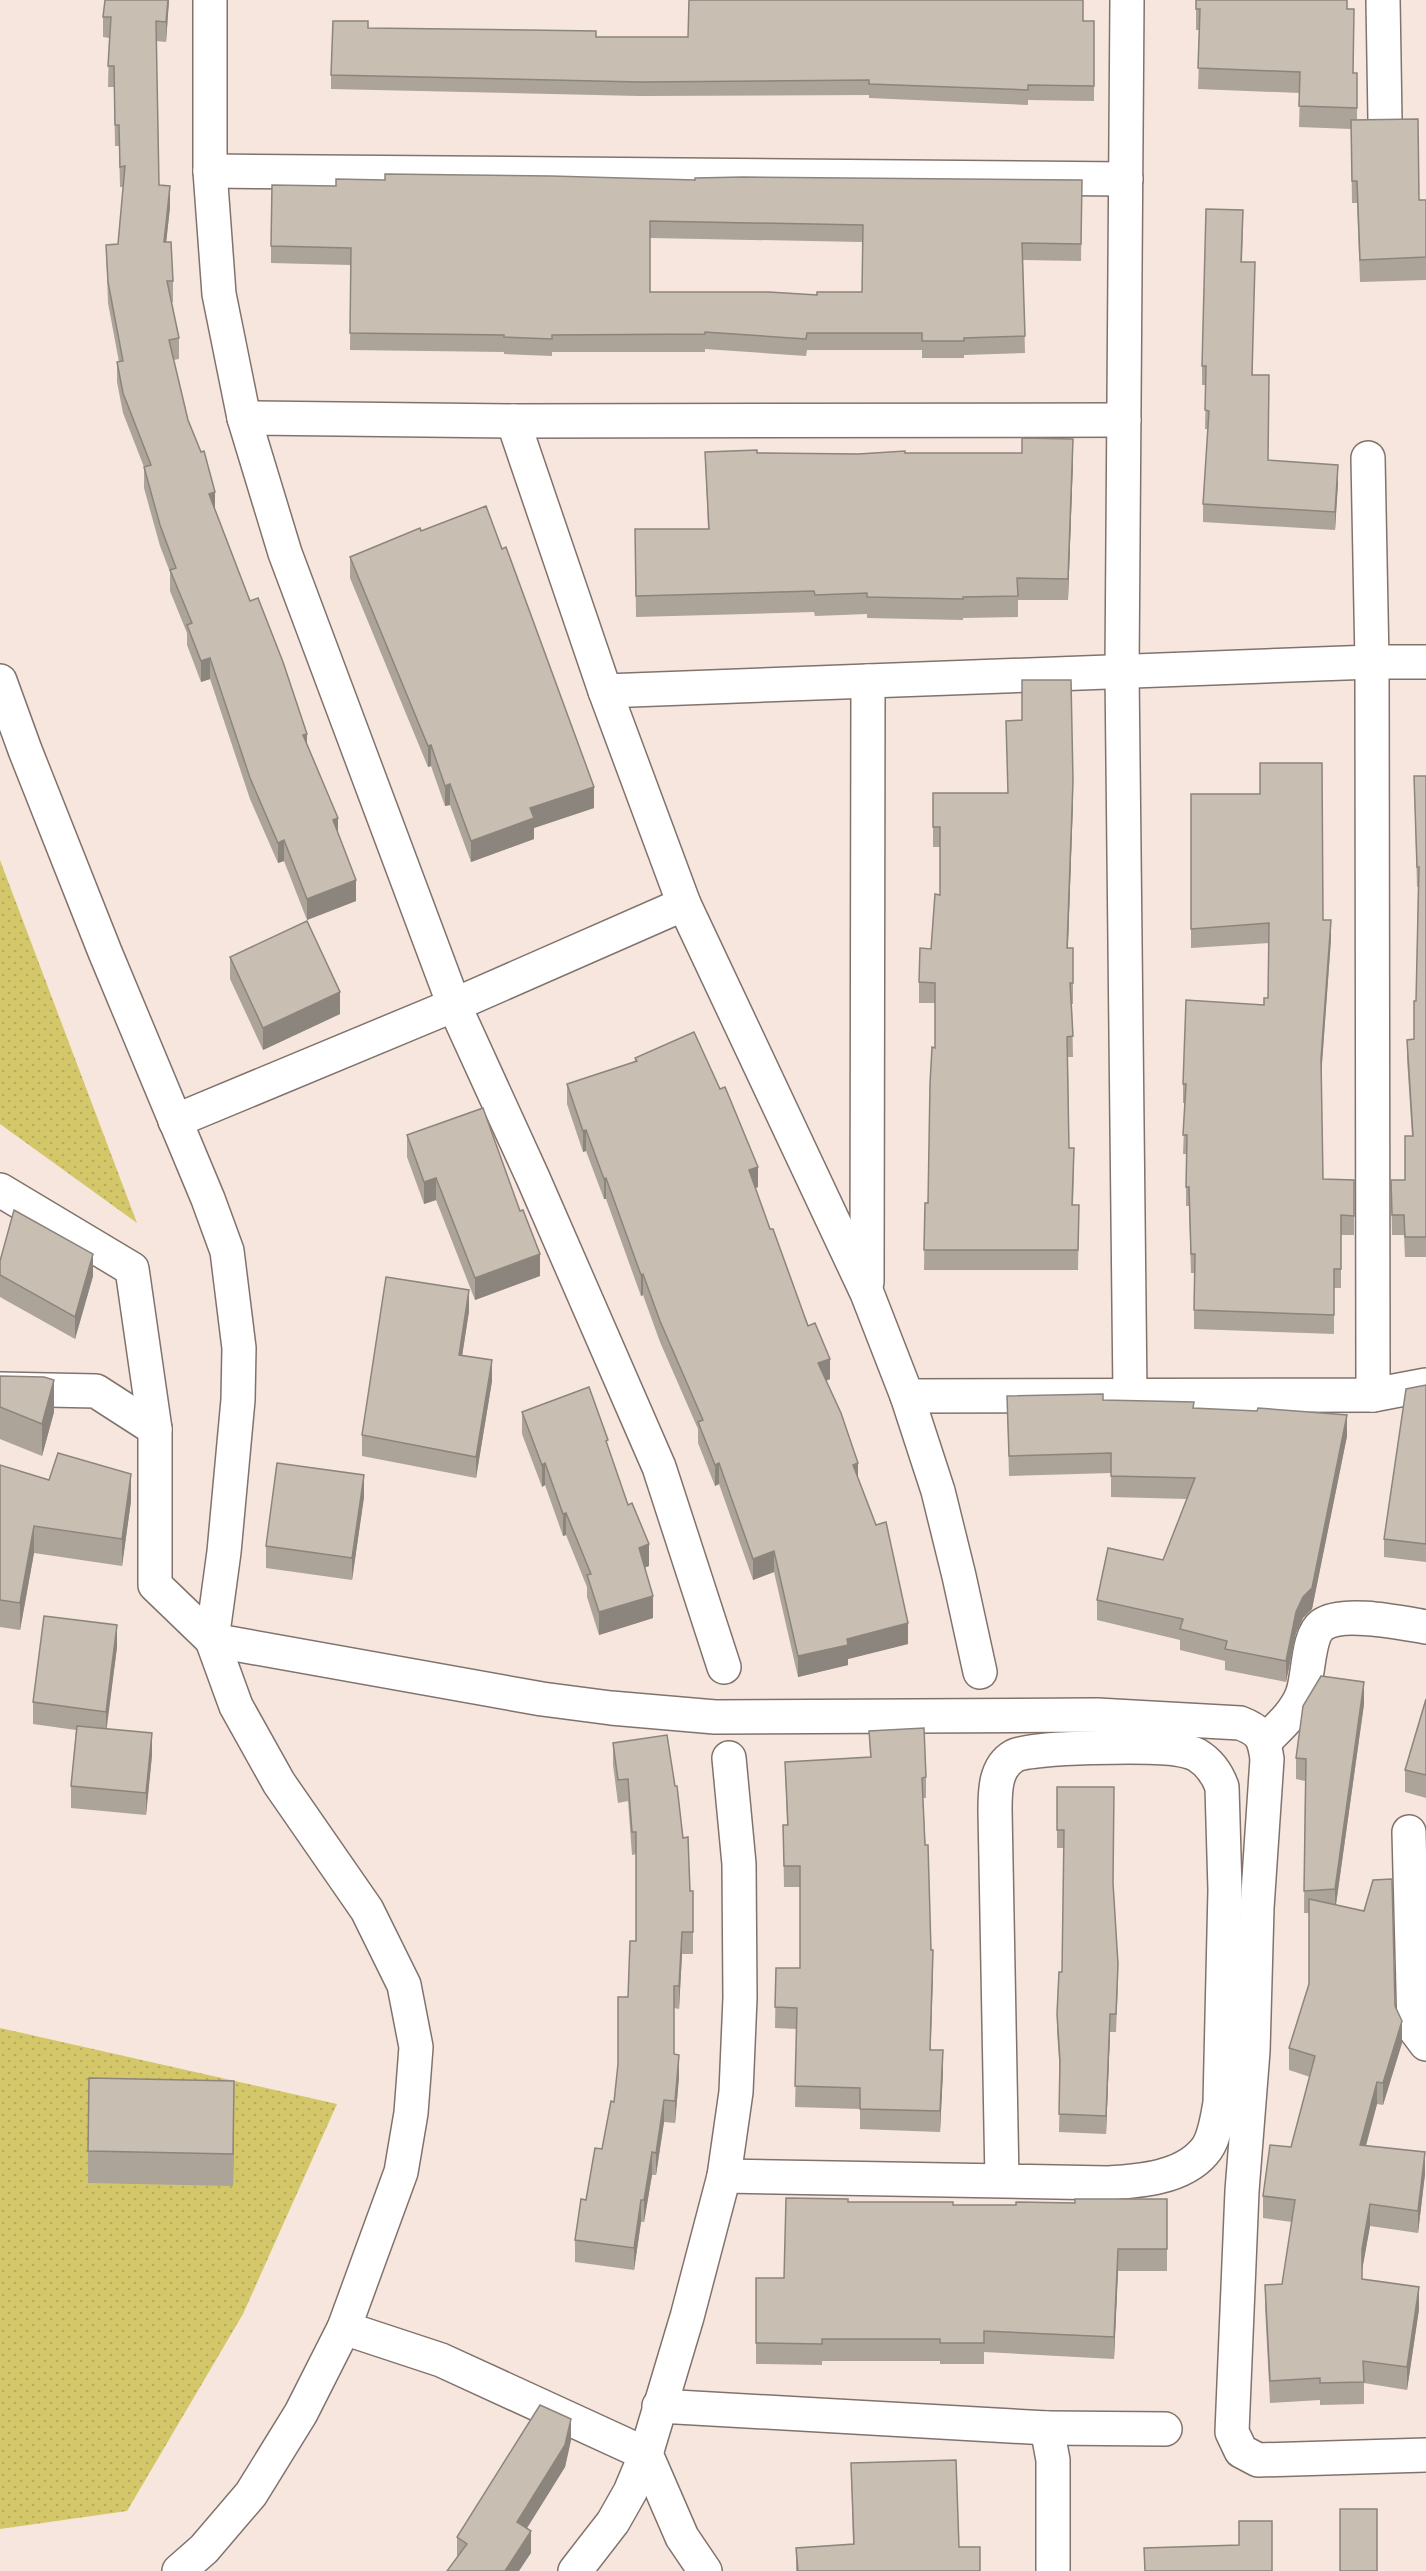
<svg xmlns="http://www.w3.org/2000/svg" width="1426" height="2571" font-family="Inter,sans-serif">
	<style>
		.grass { fill: url(#grass-dots) }
		.lines { fill: none; stroke-linecap: round; stroke-linejoin: round }
		.minor-casing { stroke: #81736c; stroke-width: 36 }
		.minor { stroke: #fff; stroke-width: 33 }
		.wall { fill: #aca399; fill-rule: evenodd }
		.shaded-wall { fill: #8c857d }
		.building { fill: #c8beb2; stroke: #8c857d; stroke-width: 1.5; fill-rule: evenodd }
	</style>
	<defs>
		<pattern id="grass-dots" width="8" height="8" patternUnits="userSpaceOnUse" patternTransform="scale(1.5)"><rect width="8" height="8" fill="#d4c76a"/><path d="M2 2h.1M6 6h.1" fill="none" stroke="#b6ab5c" stroke-width="1.8" stroke-linecap="round"/></pattern>
	</defs>
	<rect width="100%" height="100%" fill="#f6e6de"/>
	<g class="grass">
		<path d="M0,860L137,1223L0,1124Z"/>
		<path d="M0,2028L337,2104L243,2314L127,2511L0,2529Z"/>
	</g>
	<g class="lines">
		<defs>
			<g id="minor">
				<path d="M210,0V171L219,294L244,418"/>
				<path d="M1127,0L1122,671L1130,1396"/>
				<path d="M1383,0L1385,120"/>
				<path d="M210,171L1126,179"/>
				<path d="M513,421L605,691L684,904"/>
				<path d="M0,681L25,750L105,952L208,1199L227,1251L239,1348L238,1400L224,1552L212,1640L236,1706L279,1783L367,1910L404,1985L416,2047L411,2113L401,2172L344,2328L301,2413L251,2494L204,2549L179,2571"/>
				<path d="M605,691L1372,662H1426"/>
				<path d="M175,1121L454,1005L684,904L867,1293L907,1396L938,1491L959,1576L980,1672"/>
				<path d="M0,1190L132,1269L155,1429"/>
				<path d="M867,1282L868,681"/>
				<path d="M0,1389L96,1391L155,1429V1585L212,1640L542,1699L611,1708L715,1717L1097,1715L1240,1723C1261,1731 1264,1737 1267,1759L1257,1908L1253,2051L1242,2191L1232,2432L1241,2451L1258,2460L1426,2455"/>
				<path d="M1373,1395L1426,1385"/>
				<path d="M907,1396L1373,1395L1372,662L1368,458"/>
				<path d="M724,1667L659,1467L533,1178L454,1005L285,553L244,418L513,421L1124,420"/>
				<path d="M1265,1741C1279,1727 1295,1713 1302,1695C1309,1678 1307,1636 1322,1625C1343,1610 1402,1623 1426,1627"/>
				<path d="M1409,1832L1414,2028L1426,2044"/>
				<path d="M724,2176L1108,2183C1140,2181 1182,2178 1204,2152C1215,2140 1217,2118 1220,2103L1225,1890L1222,1787C1217,1773 1210,1763 1197,1755C1191,1752 1182,1750 1175,1749C1151,1746 1031,1746 1014,1756C995,1767 995,1791 995,1810L1002,2181"/>
				<path d="M344,2328L441,2360L646,2454L682,2537L705,2571"/>
				<path d="M659,2406L1047,2428L1053,2460V2571"/>
				<path d="M1047,2428L1165,2429"/>
				<path d="M575,2571L613,2522L630,2492L646,2454L687,2317L724,2176L736,2092L740,1998L739,1864L729,1758"/>
			</g>
		</defs>
		<use href="#minor" class="minor-casing"/>
		<use href="#minor" class="minor"/>
	</g>
	<g class="wall">
		<path d="M169,0L166,42L156,41L159,185L170,207L166,242L173,281V302H171L179,338V359L173,360L188,420L215,511L307,746L338,835L356,901L307,920L284,861L278,863L250,799L210,679L201,682L187,645V633L170,591V572L160,546L144,488V467L123,413L117,382V362H119L108,303L106,245L118,244L123,187H120L119,146H115L114,87H108L109,38L103,37V17Z"/>
		<path d="M1196,0L1347,9L1353,73H1357V120L1419,200H1426V280L1360,282L1357,203H1352L1351,129L1299,127L1300,93L1198,89L1200,30H1196Z"/>
		<path d="M1083,21H1094V101L1028,100V105L869,98V95L640,96L331,89V75L368,28L596,37H688Z"/>
		<path d="M385,180H1082L1081,261L1023,260L1025,353L964,355V358H922V350H807L806,356L705,349V352H552V356L504,354V352L350,350L351,265L271,263V246L336,186ZM650,238L862,242V292L817,295L650,292Z"/>
		<path d="M1243,229L1242,262L1253,375L1268,460L1338,483L1335,530L1203,522V504L1208,429H1205L1206,385H1202V366Z"/>
		<path d="M705,452L858,454L905,453L1073,460L1068,600H1018V617L963,618V620L867,618V614L815,616L814,612L636,617L635,529H708Z"/>
		<path d="M350,557L594,808L534,828V839L471,862L450,805L445,806L431,766L428,767L350,578Z"/>
		<path d="M1006,721L1073,801L1068,948H1073V1004H1072L1073,1057H1068L1069,1148L1074,1168L1073,1205H1079L1078,1270H924L925,1203H928L935,1048V1003H919V982L931,949L940,895V847H933V793H1008Z"/>
		<path d="M1414,776H1426V1257H1405L1404,1235H1392L1391,1180H1405L1412,1136L1407,1059V1040L1414,1039L1416,1001L1418,887H1417Z"/>
		<path d="M1191,794L1323,920L1331,939L1321,1075L1323,1179L1354,1180V1235H1341V1288H1334V1334L1194,1329V1273H1191L1189,1206H1186V1154H1183L1185,1103H1183V1084L1264,1005L1268,998L1269,943L1191,948Z"/>
		<path d="M230,957L340,1014L263,1050L230,979Z"/>
		<path d="M635,1058L758,1187L755,1188L770,1229L830,1379L826,1381L858,1478L908,1644L848,1659V1665L798,1677L774,1572L753,1580L719,1484L715,1486L698,1443V1429L660,1342L643,1295L641,1296L606,1199H604L586,1151L583,1152L567,1104V1084L635,1062Z"/>
		<path d="M407,1135L540,1276L475,1300L436,1200L424,1204L407,1157Z"/>
		<path d="M0,1261L93,1276L75,1339L0,1297Z"/>
		<path d="M469,1311L462,1356L492,1381L476,1478L362,1456V1435Z"/>
		<path d="M0,1376L54,1412L42,1456L0,1439Z"/>
		<path d="M1426,1385V1562L1384,1557V1539Z"/>
		<path d="M1007,1396L1103,1400L1194,1408L1347,1436L1312,1609L1303,1618L1296,1633L1286,1682L1225,1670V1661L1180,1650V1640L1097,1620V1600L1163,1560L1187,1499L1111,1497V1473L1009,1476Z"/>
		<path d="M522,1412L608,1449L649,1566L645,1567L653,1618L599,1635L587,1597V1587L566,1535L563,1536L545,1485L542,1487L522,1434Z"/>
		<path d="M0,1465L49,1480L131,1501L122,1566L34,1553L20,1630L0,1627Z"/>
		<path d="M364,1497L352,1580L266,1568V1546Z"/>
		<path d="M117,1647L106,1729L152,1755L146,1815L71,1808V1786L76,1730L33,1724V1702Z"/>
		<path d="M1426,1699V1798L1405,1792V1770Z"/>
		<path d="M1364,1704L1336,1905L1395,2006L1402,2043L1383,2105L1377,2104L1366,2146L1425,2174L1418,2233L1370,2226L1362,2269V2279L1419,2309L1407,2390L1364,2383V2404L1320,2405V2400L1270,2403L1265,2307V2285L1282,2284L1292,2222L1263,2218V2196L1291,2147L1310,2077L1289,2070V2048L1309,1984V1913H1304L1305,1781L1296,1779V1758Z"/>
		<path d="M869,1731L926,1777V1798H923L931,1950L933,1971L930,2050L943,2071L940,2132L860,2129V2109L795,2107L797,2029L775,2028L776,1968H800V1887H784L783,1825H787L785,1762L870,1757Z"/>
		<path d="M613,1743L683,1838L690,1891H693V1954H682L679,2009L674,2008V2054L679,2077L675,2123L664,2122L656,2175H652L644,2222H641L634,2270L575,2262V2240L586,2200L602,2149L614,2102L628,1997L636,1941V1854L632,1855L628,1801L618,1803L613,1765Z"/>
		<path d="M1057,1787L1113,1885L1118,1982L1116,2032H1110L1106,2134L1059,2132L1060,2073L1057,2032V2014L1062,1972L1064,1848H1057Z"/>
		<path d="M234,2113L233,2186L88,2183V2151Z"/>
		<path d="M1167,2199V2271H1118L1114,2359L984,2352V2364H940V2361H822V2365L756,2364V2278H784L848,2202L953,2205H1016Z"/>
		<path d="M571,2440L565,2467L527,2528L531,2553L457,2558V2537Z"/>
		<path d="M851,2463L959,2547L980,2571H796V2548L853,2544Z"/>
	</g>
	<g class="shaded-wall">
		<path d="M168,0H169L166,42V22Z"/>
		<path d="M170,186V207L164,263V242Z"/>
		<path d="M1073,439V460L1068,600V579Z"/>
		<path d="M1338,465V483L1335,530V512Z"/>
		<path d="M215,492V513L209,494Z"/>
		<path d="M210,658V679L201,682V661Z"/>
		<path d="M307,734V754L303,735Z"/>
		<path d="M431,745V766L428,767V746Z"/>
		<path d="M1073,781V801L1067,969V948Z"/>
		<path d="M450,784V805L445,806V786Z"/>
		<path d="M594,787V808L534,828V839L471,862V841L530,808Z"/>
		<path d="M338,818V838L333,820Z"/>
		<path d="M284,840V861L278,863V843Z"/>
		<path d="M356,880V901L307,920V899Z"/>
		<path d="M1331,920V939L1321,1078V1059Z"/>
		<path d="M340,992V1014L263,1050V1028Z"/>
		<path d="M586,1130V1151L583,1152V1131Z"/>
		<path d="M758,1167V1187L749,1191V1170Z"/>
		<path d="M436,1178V1200L424,1204V1182Z"/>
		<path d="M606,1178V1199H604V1179Z"/>
		<path d="M93,1254V1276L75,1339V1317Z"/>
		<path d="M540,1254V1276L475,1300V1278Z"/>
		<path d="M643,1274V1295L641,1296V1275Z"/>
		<path d="M469,1290V1311L459,1376V1355Z"/>
		<path d="M830,1359V1379L818,1384V1363Z"/>
		<path d="M492,1360V1381L476,1478V1457Z"/>
		<path d="M54,1380V1412L42,1456V1424Z"/>
		<path d="M1347,1415V1436L1312,1609L1303,1618L1296,1633L1286,1682V1661L1296,1612Z"/>
		<path d="M545,1463V1485L542,1487V1465Z"/>
		<path d="M719,1463V1484L715,1486V1465Z"/>
		<path d="M858,1463V1484L853,1465Z"/>
		<path d="M131,1474V1501L122,1566V1539Z"/>
		<path d="M364,1475V1497L352,1580V1558Z"/>
		<path d="M566,1513V1535L563,1536V1514Z"/>
		<path d="M34,1526V1553L20,1630V1603Z"/>
		<path d="M649,1544V1566L639,1570V1548Z"/>
		<path d="M774,1551V1572L753,1580V1559Z"/>
		<path d="M653,1596V1618L599,1635V1612Z"/>
		<path d="M908,1623V1644L848,1659V1665L798,1677V1656L847,1639Z"/>
		<path d="M117,1625V1647L106,1734V1712Z"/>
		<path d="M1364,1682V1704L1335,1911V1889Z"/>
		<path d="M152,1733V1755L146,1815V1793Z"/>
		<path d="M682,1932V1954L679,2009V1986Z"/>
		<path d="M933,1950V1971L930,2071V2050Z"/>
		<path d="M1110,2014V2032L1106,2134V2116Z"/>
		<path d="M1402,2021V2043L1383,2105V2083Z"/>
		<path d="M943,2050V2071L940,2132V2111Z"/>
		<path d="M679,2055V2077L675,2123V2101Z"/>
		<path d="M234,2081V2113L233,2186V2154Z"/>
		<path d="M1377,2082V2104L1360,2167V2145Z"/>
		<path d="M664,2100V2122L656,2175V2153Z"/>
		<path d="M652,2152V2175L644,2222V2200Z"/>
		<path d="M1425,2152V2174L1418,2233V2211Z"/>
		<path d="M641,2200V2222L634,2270V2248Z"/>
		<path d="M1370,2204V2226L1362,2271V2249Z"/>
		<path d="M1118,2249V2271L1114,2359V2337Z"/>
		<path d="M1419,2287V2309L1407,2390V2367Z"/>
		<path d="M571,2419V2440L565,2467L517,2544V2522Z"/>
		<path d="M531,2531V2553L519,2571H505Z"/>
	</g>
	<g class="building">
		<path d="M105,0H168L166,22L156,21L159,185L170,186L164,242H171L173,281H167L179,338L169,340L188,420L201,452L204,451L215,492L209,494L250,601L258,598L283,662L307,734L303,735L338,818L333,820L356,880L307,899L284,840L278,843L250,778L210,658L201,661L187,625L192,623L170,570L176,568L160,525L144,467L151,465L123,393L117,362L123,361L108,282L106,245L118,244L125,166L120,167L119,125H115L114,66H108L111,17H103Z"/>
		<path d="M689,0H1083V21H1094V86L1028,85V90L869,84V80L640,82L331,75L333,21H368V28L596,31V37H688Z"/>
		<path d="M1196,0H1347V9H1354L1353,73H1357V108L1299,106L1300,72L1198,68L1200,9H1196Z"/>
		<path d="M1418,119L1419,200H1426V257L1360,260L1357,181H1352L1351,120Z"/>
		<path d="M385,174L551,176L695,180V178L743,177L1082,180L1081,244L1022,243L1025,336L964,338V341H922V333H807L806,339L705,332V334L552,335V339L504,337V335L350,333L351,248L271,246L272,185L336,186V179L385,180ZM650,221L863,225L862,292H817V295L769,292H650Z"/>
		<path d="M1206,209L1243,210L1241,262H1255L1252,375H1269L1268,460L1338,465L1335,512L1203,504L1209,411L1205,410L1206,366H1202Z"/>
		<path d="M1022,438L1073,439L1068,579L1017,578L1018,596L963,597V599L867,597V593L815,595L814,591L636,596L635,529H709L705,452L757,450V453L858,454L905,451V453H1022Z"/>
		<path d="M486,506L502,549L506,547L594,787L530,808L534,818L471,841L450,784L445,786L431,745L428,746L350,557L420,528L421,531Z"/>
		<path d="M1022,680H1071L1073,781L1067,948H1073V983H1070L1073,1036L1067,1037L1069,1148H1074L1072,1205H1079L1078,1250H924L925,1203H928L930,1084L932,1047L935,1048V983L919,982L920,948L931,949L935,894L940,895V827H933V793H1008L1006,721L1022,720Z"/>
		<path d="M1260,763H1322L1323,920H1331L1321,1059L1323,1179L1354,1180V1216L1341,1215V1269H1334V1315L1194,1310L1195,1254H1191L1189,1187H1186L1187,1135H1183L1186,1084H1183L1186,1000L1264,1005V998H1268L1269,923L1191,929V794H1260Z"/>
		<path d="M1414,776H1426V1237H1405L1404,1215H1392L1391,1180H1405V1136H1413L1407,1040L1414,1039V1001H1416L1419,867H1417Z"/>
		<path d="M307,921L340,992L263,1028L230,957Z"/>
		<path d="M694,1032L720,1089L725,1087L758,1167L749,1170L770,1229H773L808,1326L815,1323L830,1359L818,1363L841,1413L858,1463L853,1465L876,1525L886,1522L908,1623L847,1639L848,1645L798,1656L774,1551L753,1559L719,1463L715,1465L698,1422L703,1420L660,1321L643,1274L641,1275L606,1178L604,1179L586,1130L583,1131L567,1084L637,1061L635,1058Z"/>
		<path d="M483,1108L520,1211L523,1210L540,1254L475,1278L436,1178L424,1182L407,1135Z"/>
		<path d="M14,1210L93,1254L75,1317L0,1275V1261Z"/>
		<path d="M386,1277L469,1290L459,1355L492,1360L476,1457L362,1435Z"/>
		<path d="M0,1376L44,1377L54,1380L42,1424L0,1407Z"/>
		<path d="M1426,1385V1544L1384,1539L1406,1389Z"/>
		<path d="M589,1387L608,1440L606,1441L628,1505L632,1503L649,1544L639,1548L653,1596L599,1612L587,1575L591,1574L566,1513L563,1514L545,1463L542,1465L522,1412Z"/>
		<path d="M1103,1394V1400L1194,1402L1193,1408L1257,1411L1258,1408L1347,1415L1312,1588L1303,1597L1296,1612L1286,1661L1225,1649L1227,1641L1180,1629L1183,1619L1097,1600L1108,1548L1163,1560L1195,1478L1111,1476V1453L1009,1456L1007,1396Z"/>
		<path d="M58,1453L131,1474L122,1539L34,1526L20,1603L0,1600V1465L49,1480Z"/>
		<path d="M277,1463L364,1475L352,1558L266,1546Z"/>
		<path d="M44,1616L117,1625L106,1712L33,1702Z"/>
		<path d="M1321,1676L1364,1682L1335,1889L1304,1891L1306,1759L1296,1758L1303,1706Z"/>
		<path d="M1426,1699V1775L1405,1770Z"/>
		<path d="M77,1726L152,1733L146,1793L71,1786Z"/>
		<path d="M924,1728L926,1777L922,1778L925,1845H928L931,1950H933L930,2050H943L940,2111L860,2109V2088L795,2086L797,2008L775,2007L776,1968H800V1866H784L783,1825H788L785,1762L871,1757L869,1731Z"/>
		<path d="M667,1735L675,1786H677L683,1838L688,1837L690,1891H693V1932H682L679,1986H674V2054L679,2055L675,2101L664,2100L656,2153L652,2152L644,2200H641L634,2248L575,2240L581,2199L586,2200L595,2148L602,2149L611,2101L614,2102L618,2064V1997H628L630,1941H636V1832H632L628,1779L618,1780L613,1743Z"/>
		<path d="M1057,1787H1114L1113,1883L1118,1964L1116,2014H1110L1106,2116L1059,2114L1060,2061L1057,2014L1059,1972H1062L1064,1830H1057Z"/>
		<path d="M1392,1879L1395,2006L1402,2021L1383,2083L1377,2082L1360,2145L1425,2152L1418,2211L1370,2204L1362,2249V2279L1419,2287L1407,2367L1363,2361L1364,2382L1320,2383V2378L1270,2381L1265,2285L1282,2284L1295,2200L1263,2196L1270,2145L1291,2147L1315,2056L1289,2048L1309,1984V1899L1364,1911L1373,1880Z"/>
		<path d="M89,2078L234,2081L233,2154L88,2151Z"/>
		<path d="M786,2198L848,2199V2202H953V2205H1016V2202L1075,2203V2199H1167V2249H1118L1114,2337L984,2331V2343H940V2339H822V2344L756,2343V2278H784Z"/>
		<path d="M540,2405L571,2419L565,2445L517,2522L531,2531L505,2571H447L467,2544L457,2537Z"/>
		<path d="M956,2460L959,2547H980V2571H798L796,2548L854,2544L851,2463Z"/>
		<rect x="1340" y="2509" width="37" height="62"/>
		<path d="M1239,2521H1272V2571H1145L1144,2548L1239,2545Z"/>
	</g>
</svg>
